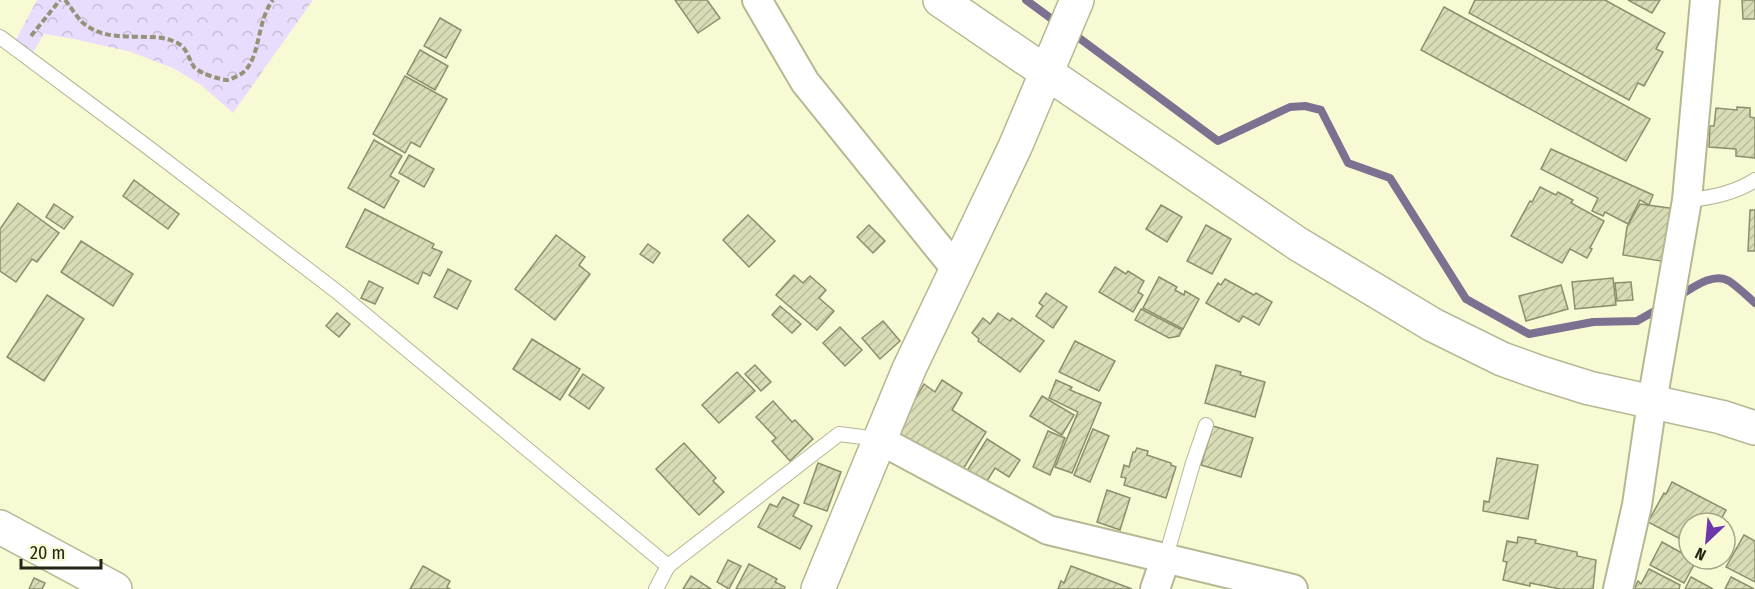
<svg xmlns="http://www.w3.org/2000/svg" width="1755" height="589" font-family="'Fira Sans Condensed',sans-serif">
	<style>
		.forest { fill: url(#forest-crowns) }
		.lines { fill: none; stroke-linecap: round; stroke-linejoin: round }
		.stream { stroke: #7d7191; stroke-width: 8 }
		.building { fill: url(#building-hatch); stroke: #8d8f6c; stroke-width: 1.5 }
		.lane-casing { stroke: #b6b894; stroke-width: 16 }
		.street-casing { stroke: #b6b894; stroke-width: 32 }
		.secondary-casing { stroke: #b6b894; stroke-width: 36 }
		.path { stroke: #929378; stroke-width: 4; stroke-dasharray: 6 3; stroke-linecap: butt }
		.lane { stroke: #fff; stroke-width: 14 }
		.street { stroke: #fff; stroke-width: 28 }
		.secondary { stroke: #fff; stroke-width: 33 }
	</style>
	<defs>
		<pattern id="forest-crowns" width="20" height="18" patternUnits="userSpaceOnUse" patternTransform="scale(1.5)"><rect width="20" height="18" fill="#e8ddfd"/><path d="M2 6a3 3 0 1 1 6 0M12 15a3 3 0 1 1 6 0" fill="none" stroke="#c7bed8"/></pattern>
		<pattern id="building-hatch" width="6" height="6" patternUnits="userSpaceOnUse" patternTransform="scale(1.5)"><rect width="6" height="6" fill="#dadcb6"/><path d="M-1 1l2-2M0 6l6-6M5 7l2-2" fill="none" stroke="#bbbd9c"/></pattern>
	</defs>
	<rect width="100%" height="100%" fill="#f8fad4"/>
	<path class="forest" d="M37,0H313L233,113L201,85L173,68L131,52L74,39L44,34L32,54L14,43Z"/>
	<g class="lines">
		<g class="stream">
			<path d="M1026,0L1060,25"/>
			<path d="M1071,32L1218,141L1290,107L1305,106L1321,110L1348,163L1390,178L1466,299L1529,334L1593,322L1637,321L1660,308"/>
			<path d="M1676,298C1690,290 1712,271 1729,281C1738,287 1747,296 1755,303"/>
		</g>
	</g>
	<g class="building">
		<path d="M675,0H707L720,18L698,33Z"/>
		<path d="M1475,0H1605L1665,33L1656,49L1663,52L1644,86L1638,83L1629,100L1469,13Z"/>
		<path d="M1628,0H1660L1652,13Z"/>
		<path d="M1742,0H1755V19H1743Z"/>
		<path d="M1444,7L1650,119L1626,161L1421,50Z"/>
		<path d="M440,18L461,30L446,58L424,46Z"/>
		<path d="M420,50L448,66L435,90L407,74Z"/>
		<path d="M405,76L447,99L420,147L411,142L405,153L373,134Z"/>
		<path d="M1737,107L1750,108V117L1755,118V158L1736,156V149L1709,147L1710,126H1714L1716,108L1737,110Z"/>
		<path d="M374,140L402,156L390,176L399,181L384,208L348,188Z"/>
		<path d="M1551,149L1653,195L1649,205L1640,200L1628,224L1605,212L1603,216L1592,211L1598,198L1541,169Z"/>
		<path d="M409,155L434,169L424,187L399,173Z"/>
		<path d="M134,180L179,214L168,229L123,196Z"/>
		<path d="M1540,187L1556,195L1558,192L1573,200L1571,203L1604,221L1590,248L1592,249L1587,258L1570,249L1562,263L1511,236L1530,201L1532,202Z"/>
		<path d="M18,203L59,233L37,262L32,259L16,282L0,271V229Z"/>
		<path d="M54,204L73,217L64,229L46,217Z"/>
		<path d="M1640,204L1676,209L1667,262L1623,255L1627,227Z"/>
		<path d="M1161,205L1182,217L1167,242L1146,229Z"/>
		<path d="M365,209L434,244L432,248L442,252L430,276L423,272L418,284L346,247Z"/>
		<path d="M1750,210H1755V251H1748Z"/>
		<path d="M748,215L775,241L749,267L723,240Z"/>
		<path d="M869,225L885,241L873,253L857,237Z"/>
		<path d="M1206,225L1231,239L1212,274L1187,261Z"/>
		<path d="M556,235L585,257L579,265L590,274L555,320L515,289Z"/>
		<path d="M81,241L133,274L113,306L61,272Z"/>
		<path d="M648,244L660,253L653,263L640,254Z"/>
		<path d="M1115,267L1126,274L1128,271L1144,281L1138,292L1143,295L1133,312L1099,292Z"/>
		<path d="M448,269L471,281L457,309L434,297Z"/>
		<path d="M794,275L803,283L810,276L826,290L819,298L834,311L817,330L776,295Z"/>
		<path d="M1159,277L1177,287L1175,290L1184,295L1185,291L1199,299L1183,329L1143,308Z"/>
		<path d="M1613,278L1616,305L1575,309L1572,282Z"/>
		<path d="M1225,279L1254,295L1256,293L1272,302L1259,325L1243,316L1239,322L1206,303L1218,283L1221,285Z"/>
		<path d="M369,281L383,288L375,304L361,298Z"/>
		<path d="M1631,282L1633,300L1617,301L1615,283Z"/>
		<path d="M1561,285L1568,309L1526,321L1519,296Z"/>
		<path d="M1046,293L1067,307L1053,328L1036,316L1043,306L1039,303Z"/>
		<path d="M47,295L84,319L44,381L7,357Z"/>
		<path d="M780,306L801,324L792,333L772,315Z"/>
		<path d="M1141,309L1182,330L1179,336L1169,338L1135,320Z"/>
		<path d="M337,313L350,324L339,337L326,326Z"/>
		<path d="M998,313L1010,321L1012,318L1044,341L1020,372L978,341L979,339L972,333L983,318L990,324Z"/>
		<path d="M883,321L900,341L880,359L862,338Z"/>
		<path d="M840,327L862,350L845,366L823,343Z"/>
		<path d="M532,339L580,369L560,400L513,369Z"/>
		<path d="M1075,341L1115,361L1099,391L1059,372Z"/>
		<path d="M755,365L771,382L761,391L745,374Z"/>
		<path d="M1216,365L1241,372L1240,375L1265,382L1255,417L1205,403Z"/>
		<path d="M737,372L755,391L719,423L702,405Z"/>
		<path d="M583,374L604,388L589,409L569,395Z"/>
		<path d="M942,380L962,393L952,410L986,432L960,474L894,433L924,384L935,392Z"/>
		<path d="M1056,380L1072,387L1070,390L1101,403L1072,473L1055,467L1078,412L1049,398Z"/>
		<path d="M1042,396L1074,415L1062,435L1030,416Z"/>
		<path d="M773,401L792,422L795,420L813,439L790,461L772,441L776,438L756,417Z"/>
		<path d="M1213,426L1253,438L1241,477L1201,465Z"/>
		<path d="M1093,429L1109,436L1090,482L1074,475Z"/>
		<path d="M1048,431L1065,438L1050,475L1033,467Z"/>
		<path d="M987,439L1020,460L1009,477L995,468L984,486L965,474Z"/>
		<path d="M684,443L716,478L713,481L724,492L699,515L656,469Z"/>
		<path d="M1137,448L1148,451L1147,455L1171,463V465L1176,467L1166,498L1124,485L1126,478L1121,477L1124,465L1129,467L1133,452H1135Z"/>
		<path d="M1497,458L1538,465L1528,519L1483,511L1484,501L1489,502Z"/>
		<path d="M818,463L841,472L827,511L804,503Z"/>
		<path d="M1672,482L1726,510L1719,523H1689V535L1685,533L1682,540L1648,522L1664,493L1666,494Z"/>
		<path d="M1107,490L1130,498L1120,530L1097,522Z"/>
		<path d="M783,497L799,505L793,516L812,526L800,549L758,527L770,504L777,507Z"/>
		<path d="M1744,535L1755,541V582L1726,567Z"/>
		<path d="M1518,537L1536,540L1535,543L1577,552V556L1596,560L1593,589H1560L1530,583V586L1503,580L1507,562L1503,561L1507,541L1517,543Z"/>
		<path d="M1662,542L1689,557V559L1696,561L1684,583L1650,565Z"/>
		<path d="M728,560L741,566L729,589L717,582Z"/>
		<path d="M749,564L777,579L775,582L785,587L784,589H736Z"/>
		<path d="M423,566L450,581L447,587L450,589H410Z"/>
		<path d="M1071,566L1132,589H1058L1061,581L1064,583Z"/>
		<path d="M1649,569L1680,585L1679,589H1634L1638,581L1641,584Z"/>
		<path d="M691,576L711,589H683Z"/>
		<path d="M1691,577L1713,589H1685Z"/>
		<path d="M1731,577L1754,589H1725Z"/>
		<path d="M34,578L45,583L42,589H29Z"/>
	</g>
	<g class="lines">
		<defs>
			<g id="lane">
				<path d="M0,37L149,148L340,294L668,566"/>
				<path d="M1687,200C1711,198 1735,193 1755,180"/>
				<path d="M1165,560L1193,463L1206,425"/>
				<path d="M656,589L668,566L839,434L878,439"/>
			</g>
			<g id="street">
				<path d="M757,0L805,82L956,269"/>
				<path d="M878,439L1048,530L1293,589"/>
				<path d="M1155,589L1165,560"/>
				<path d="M1618,589L1637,505L1652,402L1687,200L1705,0"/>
			</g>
			<g id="secondary">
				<path d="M940,0L1298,244L1433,325L1502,359L1541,373L1589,388L1721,417L1755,428"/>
				<path d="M0,527L115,589"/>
				<path d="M818,589L909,369L1015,147L1077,0"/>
			</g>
		</defs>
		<use href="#lane" class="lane-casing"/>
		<use href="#street" class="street-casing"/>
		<use href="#secondary" class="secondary-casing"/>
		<g class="path">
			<path d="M65,0C71,7 76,16 82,22C101,39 125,36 148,37C157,37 167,38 175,42C187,46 188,58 194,67C199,73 220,80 228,80C231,79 238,76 241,74C261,61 256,21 273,0"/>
			<path d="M31,36L60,0"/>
		</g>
		<use href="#lane" class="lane"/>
		<use href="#street" class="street"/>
		<use href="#secondary" class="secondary"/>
	</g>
	<g transform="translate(1707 541) rotate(206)"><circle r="28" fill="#f8fad4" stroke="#a4a588" stroke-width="1.5"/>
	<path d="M0-4.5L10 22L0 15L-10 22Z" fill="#6d36ad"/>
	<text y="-9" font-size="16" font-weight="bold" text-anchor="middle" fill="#252517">N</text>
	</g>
	<path d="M21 559v9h80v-9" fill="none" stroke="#252517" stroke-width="3"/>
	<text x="30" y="559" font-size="18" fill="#252517" stroke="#f8fad4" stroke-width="4.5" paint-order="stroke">20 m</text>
</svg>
